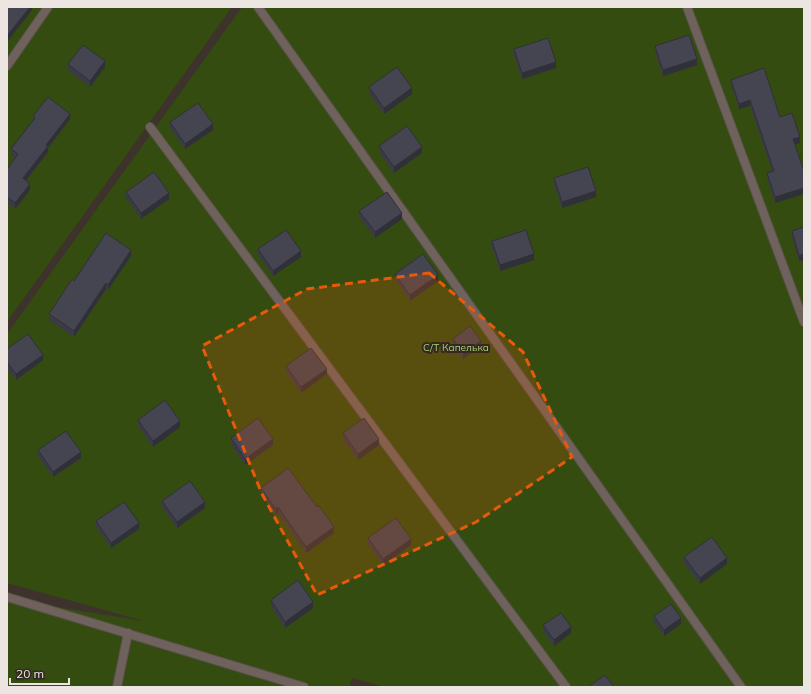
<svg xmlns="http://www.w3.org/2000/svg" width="811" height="694" font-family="Mulish,sans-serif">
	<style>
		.green { fill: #354c10 }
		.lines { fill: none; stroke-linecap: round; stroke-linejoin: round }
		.service-casing { stroke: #584f49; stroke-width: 10 }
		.service { stroke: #6f625c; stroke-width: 8 }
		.wall { fill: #3a3b45 }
		.shaded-wall { fill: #303038 }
		.building { fill: #444550; stroke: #303038 }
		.marked { fill: #e8590c; fill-opacity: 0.2; stroke: #e8590c; stroke-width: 3; stroke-dasharray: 8 5; stroke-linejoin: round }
		.labels { text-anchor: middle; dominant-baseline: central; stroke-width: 4; stroke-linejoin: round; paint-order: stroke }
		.park-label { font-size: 10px; fill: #aad177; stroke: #332822 }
	</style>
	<rect width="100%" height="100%" fill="#3d322c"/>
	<g class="green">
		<path d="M7,7H232L7,322Z"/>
		<path d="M242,7H804V687H385L352,678L349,687H7V599L144,621L7,583V334Z"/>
	</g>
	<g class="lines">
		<defs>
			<g id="service">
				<path d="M258,7L741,687"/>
				<path d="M687,7L804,322"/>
				<path d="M7,66L48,7"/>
				<path d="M150,127L566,687"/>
				<path d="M7,597L304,687"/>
				<path d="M117,687L128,633"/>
			</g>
		</defs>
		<use href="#service" class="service-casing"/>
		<use href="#service" class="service"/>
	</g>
	<g class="wall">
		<path d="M655,46L697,65L663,76L655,52Z"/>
		<path d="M514,49L556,68L522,79L514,55Z"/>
		<path d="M68,64L105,67L90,87L68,70Z"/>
		<path d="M731,80L780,117L800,143L795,144L804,171V194L775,203L767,179V173L772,171L750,106L739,109L731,85Z"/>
		<path d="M369,87L412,94L384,114L369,93Z"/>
		<path d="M33,116L70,119L48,148V152L26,181L30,190L15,209L7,203V169L16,158L11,155V149L33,121Z"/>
		<path d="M170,122L213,130L185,149L170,128Z"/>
		<path d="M379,146L422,153L394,173L379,152Z"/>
		<path d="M554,178L596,197L562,208L554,184Z"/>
		<path d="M126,192L169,199L141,219L126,198Z"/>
		<path d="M359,211L402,219L375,238L359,217Z"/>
		<path d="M804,227V260L799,261L792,237V231Z"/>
		<path d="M492,241L534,260L500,271L492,247Z"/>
		<path d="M258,249L301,257L273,276L258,255Z"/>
		<path d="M131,256L108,290L106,289L74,337L49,320V314L74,281Z"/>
		<path d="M395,274L438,281L410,301L395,279Z"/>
		<path d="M453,339L481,346L463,359L453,344Z"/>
		<path d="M7,349L43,360L16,380L7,368Z"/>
		<path d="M286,366L327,374L301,393L286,372Z"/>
		<path d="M138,420L180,427L153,447L138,426Z"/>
		<path d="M343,433L379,445L358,460L343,439Z"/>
		<path d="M231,438L273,445L245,465L231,444Z"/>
		<path d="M38,450L81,458L53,477L38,456Z"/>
		<path d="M261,488L334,533L306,553L278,513L276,515L261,494Z"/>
		<path d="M162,501L205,508L177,528L162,507Z"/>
		<path d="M96,521L139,529L111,548L96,527Z"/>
		<path d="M368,538L411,545L383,565L368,544Z"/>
		<path d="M684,557L727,564L700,584L684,563Z"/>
		<path d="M271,600L313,608L285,628L271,606Z"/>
		<path d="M654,616L681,624L664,636L654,622Z"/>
		<path d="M543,625L571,633L554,646L543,631Z"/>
	</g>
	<g class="shaded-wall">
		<path d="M30,7H32V10L7,42V36Z"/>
		<path d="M697,59V65L663,76V70Z"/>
		<path d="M105,61V67L90,87V81Z"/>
		<path d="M556,62V68L522,79V73Z"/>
		<path d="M412,88V94L384,114V108Z"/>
		<path d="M750,100V106L739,109V104Z"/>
		<path d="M70,114V119L48,148V152L23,184V178L46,145Z"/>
		<path d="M213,124V130L185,149V144Z"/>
		<path d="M800,137V143L793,145V139Z"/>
		<path d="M422,147V153L394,173V167Z"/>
		<path d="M30,184V190L15,209V203Z"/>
		<path d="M804,188V194L775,203V197Z"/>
		<path d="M596,191V197L562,208V202Z"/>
		<path d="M169,193V199L141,219V213Z"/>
		<path d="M402,213V219L375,238V232Z"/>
		<path d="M131,250V256L108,290V285Z"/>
		<path d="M301,251V257L273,276V271Z"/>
		<path d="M534,254V260L500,271V265Z"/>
		<path d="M804,254V260L799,261V256Z"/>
		<path d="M438,275V281L410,301V295Z"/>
		<path d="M106,283V289L74,337V331Z"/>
		<path d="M481,341V346L463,359V353Z"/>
		<path d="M43,355V360L16,380V374Z"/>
		<path d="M327,369V374L301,393V387Z"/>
		<path d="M180,421V427L153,447V441Z"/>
		<path d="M273,439V445L245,465V459Z"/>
		<path d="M379,439V445L358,460V454Z"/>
		<path d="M81,452V458L53,477V472Z"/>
		<path d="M205,502V508L177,528V522Z"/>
		<path d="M278,507V513L276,515V509Z"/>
		<path d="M139,523V529L111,548V543Z"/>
		<path d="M334,527V533L306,553V547Z"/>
		<path d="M411,539V545L383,565V559Z"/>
		<path d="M727,558V564L700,584V578Z"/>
		<path d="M313,602V608L285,628V622Z"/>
		<path d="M681,618V624L664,636V630Z"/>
		<path d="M571,627V633L554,646V640Z"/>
	</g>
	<g class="building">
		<path d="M7,7H30L7,36Z"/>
		<path d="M689,35L697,59L663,70L655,46Z"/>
		<path d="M548,38L556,62L522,73L514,49Z"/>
		<path d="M83,45L105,61L90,81L68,64Z"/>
		<path d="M397,67L412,88L384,108L369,87Z"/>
		<path d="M764,68L780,117L792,113L800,137L793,139L804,171V188L775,197L767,173L774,171L750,100L739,104L731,80Z"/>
		<path d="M48,97L70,114L46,145L48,146L23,178L30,184L15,203L7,197V169L18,154L11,149L35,118L33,116Z"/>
		<path d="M198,103L213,124L185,144L170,122Z"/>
		<path d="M407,126L422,147L394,167L379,146Z"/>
		<path d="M588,167L596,191L562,202L554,178Z"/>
		<path d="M154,172L169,193L141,213L126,192Z"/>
		<path d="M387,192L402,213L375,232L359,211Z"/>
		<path d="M804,227V254L799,256L792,231Z"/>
		<path d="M286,230L301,251L273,271L258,249Z"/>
		<path d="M526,230L534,254L500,265L492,241Z"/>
		<path d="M106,233L131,250L108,285L106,283L74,331L49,314L72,279L74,281Z"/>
		<path d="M423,254L438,275L410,295L395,274Z"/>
		<path d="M470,326L481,341L463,353L453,339Z"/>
		<path d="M28,334L43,355L16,374L7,362V349Z"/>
		<path d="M311,348L327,369L301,387L286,366Z"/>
		<path d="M165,400L180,421L153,441L138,420Z"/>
		<path d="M258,418L273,439L245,459L231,438Z"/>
		<path d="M364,418L379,439L358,454L343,433Z"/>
		<path d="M66,431L81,452L53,472L38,450Z"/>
		<path d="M288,468L317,507L319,506L334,527L306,547L278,507L276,509L261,488Z"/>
		<path d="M190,481L205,502L177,522L162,501Z"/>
		<path d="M124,502L139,523L111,543L96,521Z"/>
		<path d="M396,518L411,539L383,559L368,538Z"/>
		<path d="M712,537L727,558L700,578L684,557Z"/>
		<path d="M298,580L313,602L285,622L271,600Z"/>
		<path d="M671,604L681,618L664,630L654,616Z"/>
		<path d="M561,613L571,627L554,640L543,625Z"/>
		<path d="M605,675L614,687H588Z"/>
	</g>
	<path class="marked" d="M429,273L523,352L572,457L476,522L317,595L262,494L202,346L307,289Z"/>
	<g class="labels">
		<g class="park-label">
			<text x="456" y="347">С/Т Капелька</text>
		</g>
	</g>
	<rect width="811" height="694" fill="none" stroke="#ece5e1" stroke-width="16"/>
	<path d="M10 678v6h59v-6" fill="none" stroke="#ece5e1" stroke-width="2"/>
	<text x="16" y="678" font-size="12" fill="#ece5e1" stroke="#332822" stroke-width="3" paint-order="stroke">20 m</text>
</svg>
